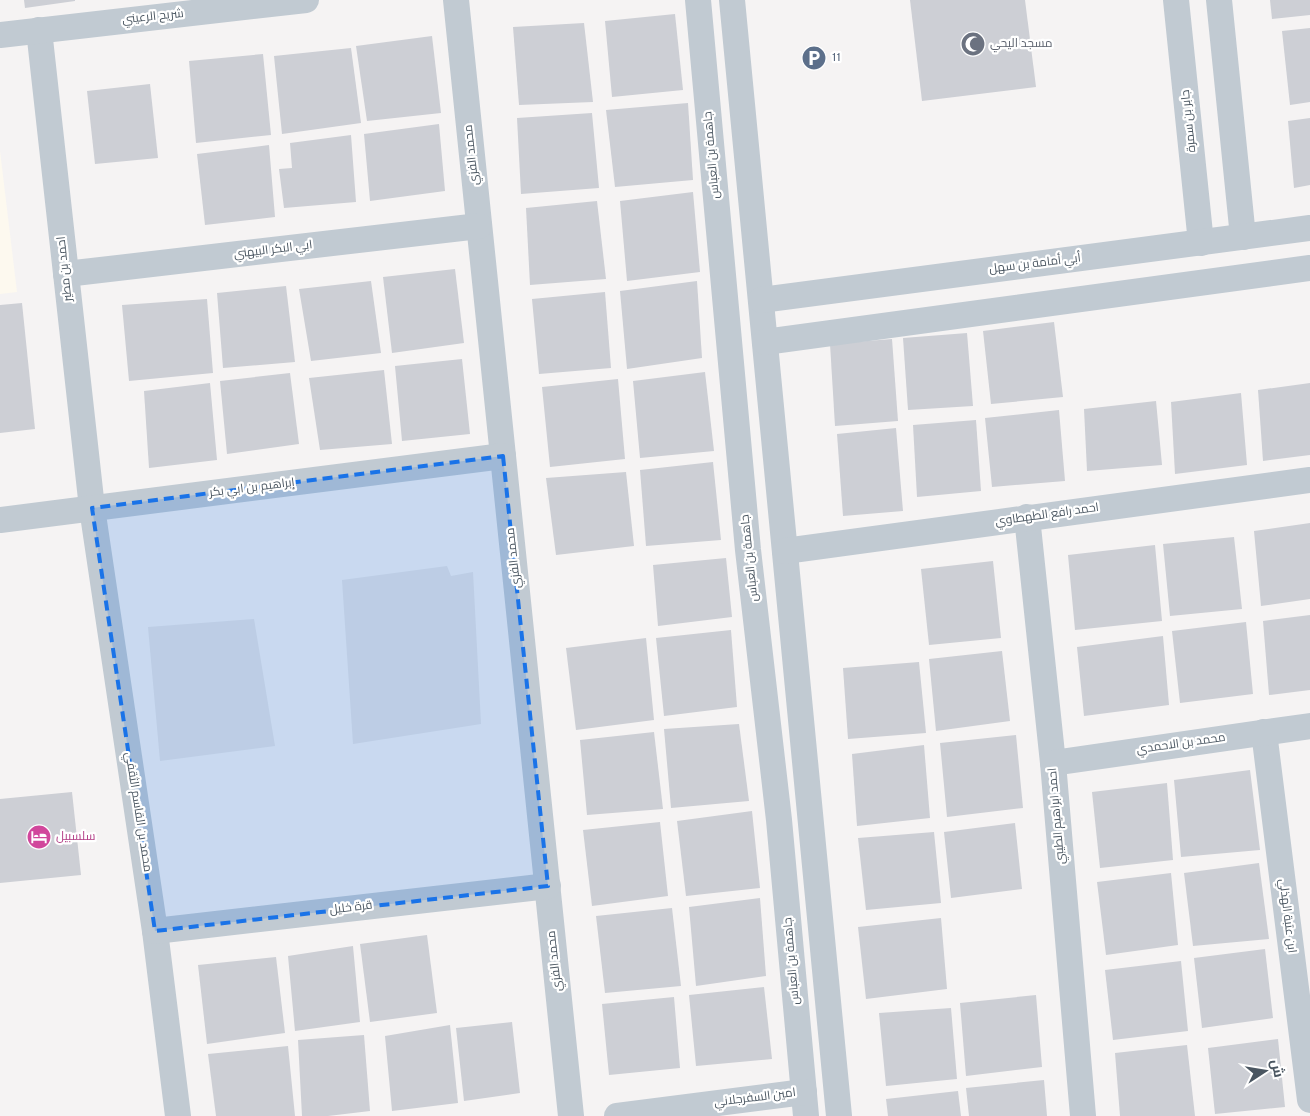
<svg xmlns="http://www.w3.org/2000/svg" width="1310" height="1116" font-family="Overpass,Cairo,sans-serif">
	<style>
		.commercial { fill: #fdf9ef }
		.education { fill: #e6e4e5 }
		.building { fill: #cdcfd5 }
		.lines { fill: none; stroke-linecap: round; stroke-linejoin: round }
		.minor { stroke: #c1cad2; stroke-width: 26 }
		.marked { fill: #1a73e8; fill-opacity: 0.2; stroke: #1a73e8; stroke-width: 4; stroke-dasharray: 10 6; stroke-linejoin: round }
		.labels { text-anchor: middle; dominant-baseline: central; stroke-width: 4.5; stroke-linejoin: round; paint-order: stroke }
		.street-label { font-size: 12px; fill: #4a5661; stroke: #fff }
		.worship-label { font-size: 12px; fill: #5b616d; stroke: #fff; text-anchor: start }
		.service-label { font-size: 12px; fill: #4e5e75; stroke: #fff; text-anchor: start }
		.hotel-label { font-size: 12px; fill: #b23c85; stroke: #fff; text-anchor: start }
	</style>
	<rect width="100%" height="100%" fill="#f5f3f3"/>
	<path class="commercial" d="M0,151L17,292L0,294Z"/>
	<g class="education">
		<path d="M447,566L451,576L473,572L481,724L353,744L342,580Z"/>
		<path d="M254,619L275,746L160,761L148,627Z"/>
	</g>
	<g class="building">
		<path d="M24,0H75V1L25,8Z"/>
		<path d="M910,0H1025L1036,87L922,101Z"/>
		<path d="M1270,0H1310V15L1272,19Z"/>
		<path d="M675,14L683,90L612,97L605,21Z"/>
		<path d="M584,23L593,102L519,105L513,27Z"/>
		<path d="M1310,28V102L1290,105L1282,31Z"/>
		<path d="M432,36L441,113L367,121L356,46Z"/>
		<path d="M351,48L361,123L282,134L274,56Z"/>
		<path d="M263,54L271,135L196,143L189,61Z"/>
		<path d="M150,84L158,158L95,164L87,91Z"/>
		<path d="M688,103L693,180L615,187L606,110Z"/>
		<path d="M592,113L599,188L521,194L517,118Z"/>
		<path d="M1310,118V185L1294,188L1288,121Z"/>
		<path d="M439,124L445,191L370,201L364,134Z"/>
		<path d="M351,135L356,202L284,208L279,169L292,168L290,143Z"/>
		<path d="M269,145L275,217L205,225L197,154Z"/>
		<path d="M693,192L700,272L627,281L620,201Z"/>
		<path d="M597,201L606,279L530,285L526,208Z"/>
		<path d="M455,269L464,343L392,353L383,277Z"/>
		<path d="M371,281L381,353L311,361L299,289Z"/>
		<path d="M697,281L702,358L627,369L620,291Z"/>
		<path d="M286,286L295,362L223,368L217,293Z"/>
		<path d="M605,292L611,368L539,374L532,299Z"/>
		<path d="M207,299L213,373L129,381L122,305Z"/>
		<path d="M22,303L35,429L0,433V305Z"/>
		<path d="M1054,322L1063,397L991,404L983,331Z"/>
		<path d="M967,333L973,406L908,410L903,338Z"/>
		<path d="M892,339L898,421L835,426L830,344Z"/>
		<path d="M462,359L470,434L402,441L395,366Z"/>
		<path d="M384,370L392,444L320,450L309,378Z"/>
		<path d="M705,372L714,451L640,458L633,381Z"/>
		<path d="M290,373L299,444L227,454L220,381Z"/>
		<path d="M618,379L625,459L550,467L542,387Z"/>
		<path d="M210,383L217,460L149,468L144,391Z"/>
		<path d="M1310,383V455L1263,461L1258,390Z"/>
		<path d="M1241,393L1247,465L1175,474L1171,402Z"/>
		<path d="M1156,401L1162,465L1087,471L1084,409Z"/>
		<path d="M1059,410L1065,481L992,487L985,418Z"/>
		<path d="M976,420L981,491L917,497L913,425Z"/>
		<path d="M896,428L903,511L843,516L837,434Z"/>
		<path d="M713,462L721,540L646,546L640,470Z"/>
		<path d="M626,472L634,546L556,555L546,478Z"/>
		<path d="M1310,523V599L1261,606L1254,531Z"/>
		<path d="M1234,537L1242,609L1170,616L1163,544Z"/>
		<path d="M1155,545L1162,621L1075,630L1068,555Z"/>
		<path d="M726,558L732,617L658,626L653,565Z"/>
		<path d="M993,561L1001,638L929,645L921,569Z"/>
		<path d="M1310,615V690L1269,695L1263,621Z"/>
		<path d="M1246,622L1253,694L1180,703L1172,631Z"/>
		<path d="M731,630L737,707L664,716L656,638Z"/>
		<path d="M1163,636L1169,705L1084,716L1077,647Z"/>
		<path d="M646,638L654,720L576,730L566,648Z"/>
		<path d="M1002,651L1010,721L936,731L929,659Z"/>
		<path d="M919,662L926,733L848,739L843,668Z"/>
		<path d="M739,724L749,801L671,808L664,729Z"/>
		<path d="M654,732L663,809L587,815L580,740Z"/>
		<path d="M1016,735L1023,808L947,817L940,743Z"/>
		<path d="M924,745L930,818L857,826L852,754Z"/>
		<path d="M1250,770L1260,850L1181,857L1174,780Z"/>
		<path d="M1167,783L1173,860L1100,868L1092,792Z"/>
		<path d="M72,792L81,875L0,883V799Z"/>
		<path d="M752,811L760,888L686,896L677,821Z"/>
		<path d="M660,822L668,896L592,906L583,830Z"/>
		<path d="M1015,823L1022,889L951,898L944,832Z"/>
		<path d="M934,832L941,903L866,910L858,838Z"/>
		<path d="M1259,863L1269,939L1193,946L1184,873Z"/>
		<path d="M1171,873L1178,945L1106,955L1097,882Z"/>
		<path d="M760,898L766,976L696,986L689,907Z"/>
		<path d="M672,908L681,986L605,993L596,916Z"/>
		<path d="M941,918L947,989L866,999L858,927Z"/>
		<path d="M427,935L437,1013L370,1022L360,944Z"/>
		<path d="M353,946L360,1022L295,1031L288,956Z"/>
		<path d="M1265,949L1273,1018L1202,1028L1194,958Z"/>
		<path d="M276,957L285,1033L207,1044L198,965Z"/>
		<path d="M1181,961L1188,1031L1113,1040L1105,970Z"/>
		<path d="M764,987L772,1059L696,1066L689,995Z"/>
		<path d="M1036,995L1042,1067L966,1076L960,1003Z"/>
		<path d="M674,997L680,1068L609,1075L602,1004Z"/>
		<path d="M951,1008L957,1079L886,1086L879,1013Z"/>
		<path d="M512,1022L520,1093L464,1101L456,1028Z"/>
		<path d="M450,1025L458,1103L392,1111L385,1036Z"/>
		<path d="M364,1035L370,1111L328,1116H302L298,1040Z"/>
		<path d="M1278,1039L1285,1107L1215,1114L1208,1048Z"/>
		<path d="M1187,1045L1195,1116H1120L1115,1053Z"/>
		<path d="M288,1046L295,1116H216L208,1054Z"/>
		<path d="M1044,1080L1047,1116H969L966,1088Z"/>
		<path d="M958,1091L961,1116H888L886,1099Z"/>
	</g>
	<g class="lines">
		<g class="minor">
			<path d="M456,0L571,1116"/>
			<path d="M698,0L748,550L779,820L806,1116"/>
			<path d="M732,0L839,1116"/>
			<path d="M1176,0L1201,243"/>
			<path d="M1219,0L1243,237"/>
			<path d="M39,30L92,508L155,931L178,1116"/>
			<path d="M0,35L306,0"/>
			<path d="M66,274L479,226"/>
			<path d="M761,300L1310,228"/>
			<path d="M765,342L1310,268"/>
			<path d="M1027,517L1053,763L1083,1116"/>
			<path d="M0,520L503,456"/>
			<path d="M785,551L1310,480"/>
			<path d="M1264,732L1310,1100"/>
			<path d="M1053,763L1310,726"/>
			<path d="M155,931L548,886"/>
			<path d="M617,1116L804,1092"/>
		</g>
	</g>
	<path class="marked" d="M503,456L548,886L155,931L92,508Z"/>
	<defs>
		<symbol id="mosque-disc" viewBox="-11 -11 22 22"><circle r="9.5" fill="#6b7280" stroke="#fff"/><path d="M3.5-4.9A6 6 0 1 0 3.5 4.9A5 5 0 1 1 3.5-4.9Z" fill="#fff"/></symbol>
		<symbol id="parking-disc" viewBox="-11 -11 22 22"><circle r="9.5" fill="#5c6f8a" stroke="#fff"/><path d="M-3.5-5.5H1a3.5 3.5 0 0 1 0 7H-1V5.5H-3.5ZM-1-3.4V-.6H.8a1.4 1.4 0 0 0 0-2.8Z" fill="#fff"/></symbol>
		<symbol id="hotel-disc" viewBox="-11 -11 22 22"><circle r="9.5" fill="#d1479c" stroke="#fff"/><path d="M-6-4.5h1.5V1H6V5H4.5V3h-9V5H-6ZM-4 0a1.8 1.8 0 1 1 3.6 0ZM.5 0V-2.5h3Q6-2.5 6 0Z" fill="#fff"/></symbol>
	</defs>
	<g fill-rule="evenodd">
		<use href="#mosque-disc" x="959" y="30" width="28" height="28"/>
		<use href="#parking-disc" x="800" y="44" width="28" height="28"/>
		<use href="#hotel-disc" x="25" y="823" width="28" height="28"/>
	</g>
	<g class="labels">
		<g class="street-label">
			<text transform="translate(153 17) rotate(-6)">شريح الرعيني</text>
			<text transform="translate(1189 121) rotate(-96)">جابر بن سمرة</text>
			<text transform="translate(472 155) rotate(-96)">محمد الفزي</text>
			<text transform="translate(712 155) rotate(-95)">جاهمة بن العباس</text>
			<text transform="translate(273 250) rotate(-7)">ابي البكر البيهني</text>
			<text transform="translate(1035 264) rotate(-7)">أبي أمامة بن سهل</text>
			<text transform="translate(65 269) rotate(-96)">احمد بن مطير</text>
			<text transform="translate(252 488) rotate(-7)">إبراهيم بن ابي بكر</text>
			<text transform="translate(1047 515) rotate(-8)">احمد رافع الطهطاوي</text>
			<text transform="translate(514 558) rotate(-96)">محمد الفزي</text>
			<text transform="translate(750 558) rotate(-96)">جاهمة بن العباس</text>
			<text transform="translate(1181 744) rotate(-8)">محمد بن الاحمدي</text>
			<text transform="translate(138 812) rotate(81)">محمد بن القاسم الثقفي</text>
			<text transform="translate(1057 816) rotate(-95)">احمد ابراهيم الطيبي</text>
			<text transform="translate(351 908) rotate(-7)">قرة خليل</text>
			<text transform="translate(1287 916) rotate(83)">ابن عتبة الهذلي</text>
			<text transform="translate(555 961) rotate(-96)">محمد الفزي</text>
			<text transform="translate(792 961) rotate(-95)">جاهمة بن العباس</text>
			<text transform="translate(755 1098) rotate(-7)">امين السفرجلاني</text>
		</g>
		<g class="worship-label">
			<text x="990" y="44">مسجد اليحي</text>
		</g>
		<g class="service-label">
			<text x="832" y="58">11</text>
		</g>
		<g class="hotel-label">
			<text x="56" y="837">سلسبيل</text>
		</g>
	</g>
	<g transform="translate(1265 1071) rotate(78)" stroke="#ffffff" stroke-width="4" paint-order="stroke">
	<path d="M0-4L9 19L0 12L-9 19Z" fill="#4a5661"/>
	<text y="-8" font-size="14" font-weight="bold" text-anchor="middle" fill="#4a5661">ش</text>
	</g>
</svg>
